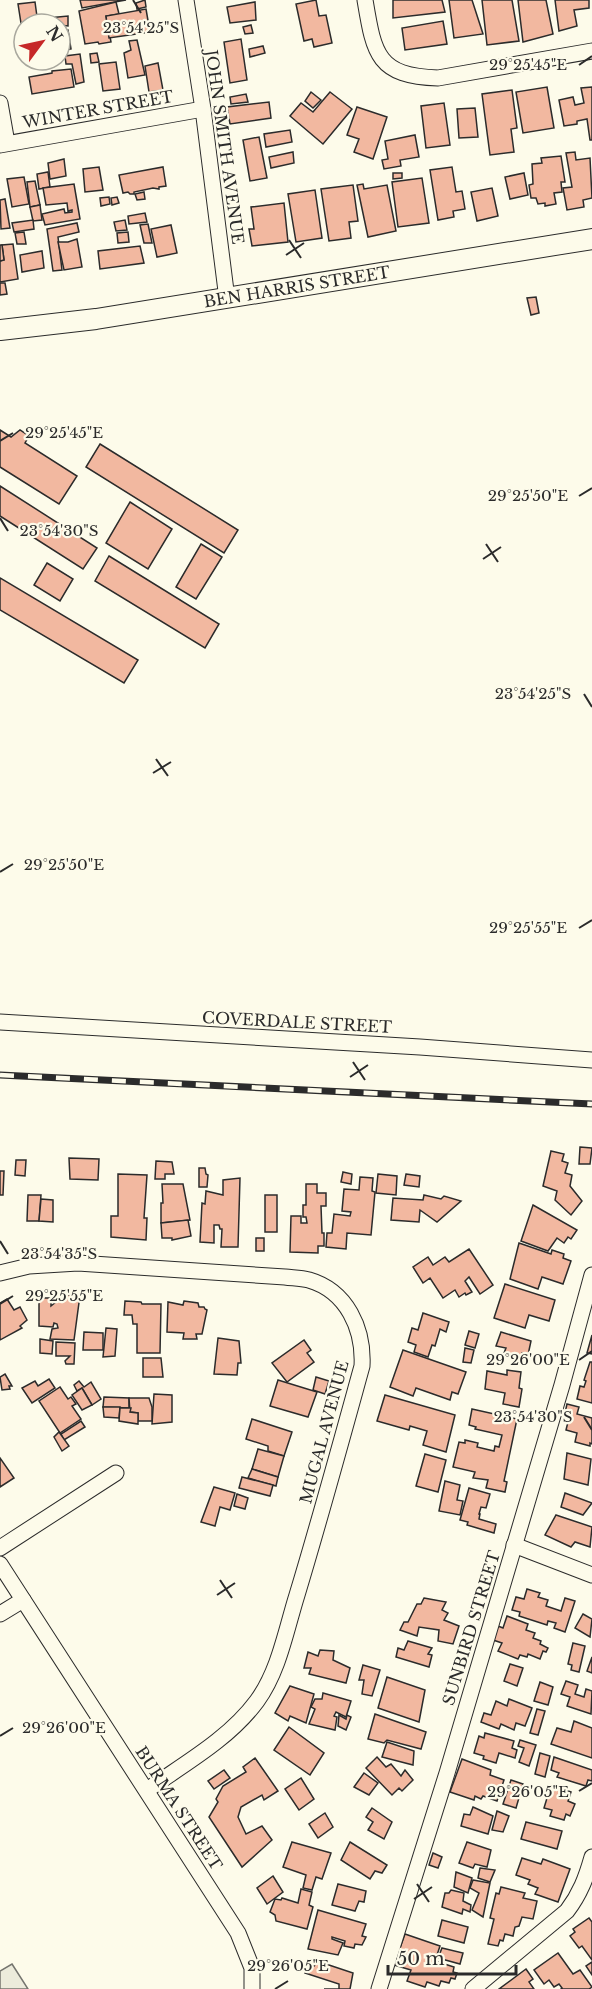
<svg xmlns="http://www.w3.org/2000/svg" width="592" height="1989" font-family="'Libre Baskerville',serif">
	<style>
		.green { fill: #ecebdb; stroke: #74746e; stroke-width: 1.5 }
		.building { fill: #f2b8a0; stroke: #2b2b2b; stroke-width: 1.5 }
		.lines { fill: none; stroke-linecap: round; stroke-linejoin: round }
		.minor-casing { stroke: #2b2b2b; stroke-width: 17 }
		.tertiary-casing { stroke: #2b2b2b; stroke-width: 22 }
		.minor { stroke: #fdfbea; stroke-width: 15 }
		.tertiary { stroke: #fdfbea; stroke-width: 20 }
		.rail-casing { stroke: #2b2b2b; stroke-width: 7 }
		.rail { stroke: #fdfbea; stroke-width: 4.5; stroke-dasharray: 14; stroke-linecap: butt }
		.ticks { fill: none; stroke: #2b2b2b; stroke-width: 2 }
		.labels { text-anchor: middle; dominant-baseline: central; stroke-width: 4.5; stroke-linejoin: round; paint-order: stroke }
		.street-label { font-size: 16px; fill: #2b2b2b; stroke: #fdfbea }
		.ticks-label { font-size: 15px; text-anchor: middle; fill: #2b2b2b; stroke: #fdfbea; stroke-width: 4.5; stroke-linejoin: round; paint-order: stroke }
	</style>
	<rect width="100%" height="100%" fill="#fdfbea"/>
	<path class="green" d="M12,1964L28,1989H0V1971Z"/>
	<g class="building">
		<path d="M80,0H126L82,8Z"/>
		<path d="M145,0L146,7L137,9L136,3Z"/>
		<path d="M316,0L319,16L326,15L332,43L314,47L312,39L304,41L296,4Z"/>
		<path d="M393,0H442L445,12L393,18Z"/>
		<path d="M449,0H472L483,34L454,38Z"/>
		<path d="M482,0H512L519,41L487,45Z"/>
		<path d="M518,0H546L553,34L523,42Z"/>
		<path d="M555,0H589V8L574,10L577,26L559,31Z"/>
		<path d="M35,2L38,24H24L23,36L18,4Z"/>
		<path d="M116,2L119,14L106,16L111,42L99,44L98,42L85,44L79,11Z"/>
		<path d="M255,2L256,20L230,23L227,7Z"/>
		<path d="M146,9L150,32L109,38L106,16Z"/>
		<path d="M68,16V26L49,24L48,18Z"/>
		<path d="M443,21L447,44L405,50L402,28Z"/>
		<path d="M251,25L253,33L245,34L243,27Z"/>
		<path d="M68,30L71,49L60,51V31Z"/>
		<path d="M241,39L247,80L230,83L224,42Z"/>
		<path d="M137,40L145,75L128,78L124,53L131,50L129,41Z"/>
		<path d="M263,46L265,53L250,57L249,49Z"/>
		<path d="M97,53L99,62L91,63L90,54Z"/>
		<path d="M80,54L84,82L76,84L72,64H66L65,56Z"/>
		<path d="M116,62L120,89L103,91L99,64Z"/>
		<path d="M158,63L163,90L149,92L145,66Z"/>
		<path d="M71,69L74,87L32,94L29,77L52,73V71Z"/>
		<path d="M547,87L554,128L523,133L516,92Z"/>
		<path d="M592,87V140H590L587,119L577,121V124L564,126L559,100L573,97L575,105L584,103L581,88Z"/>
		<path d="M512,90L517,128L511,129L514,152L490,155L482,94Z"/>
		<path d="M162,91L163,96L151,97L150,93Z"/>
		<path d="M311,92L321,100L313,108L305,101Z"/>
		<path d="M330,92L352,109L323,144L290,116L301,103L313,112Z"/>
		<path d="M246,94L248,102L231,104L230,97Z"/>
		<path d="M269,102L271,118L230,124L227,107Z"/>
		<path d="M444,103L450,145L426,148L421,106Z"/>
		<path d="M357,107L387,117L373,159L354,152L359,139L347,135Z"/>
		<path d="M475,108L478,137L459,138L457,109Z"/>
		<path d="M290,130L292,142L266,147L264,134Z"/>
		<path d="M415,135L419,157L400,160L401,166L384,169L382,160L388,159L385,141Z"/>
		<path d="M259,137L267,178L250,181L243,140Z"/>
		<path d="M293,152L294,163L271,168L269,157Z"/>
		<path d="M575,152L576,160L590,158L592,198L583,200L584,207L567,210L563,188L572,187L566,153Z"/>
		<path d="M561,156L565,182H561L562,192L554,193L556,204L545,206V203L538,204L536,198H531L529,185L533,184L532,164L542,163L541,158Z"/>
		<path d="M64,159L66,176L50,179L48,163Z"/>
		<path d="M99,167L103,190L85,192L83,169Z"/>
		<path d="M163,167L166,186L159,187V189L153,188L134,192V194H130L128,192L123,193L119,175Z"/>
		<path d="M452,167L456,192L462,191L465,209L453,211L454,217L438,220L430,170Z"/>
		<path d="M48,172L50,187L39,189L37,174Z"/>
		<path d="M393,173H402V178L393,179Z"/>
		<path d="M524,173L528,195L510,199L505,177Z"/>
		<path d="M24,177L29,204L12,207L7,179Z"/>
		<path d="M422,178L429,223L398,227L392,182Z"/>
		<path d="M35,181L40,205L30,207L27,182Z"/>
		<path d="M74,184L80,219L45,225L42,214L64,209L65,213L72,212V210L68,211L67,203L46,205L43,188Z"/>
		<path d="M363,184L364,189L387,185L396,231L368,237L357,185Z"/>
		<path d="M353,185L358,221L349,222L351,238L329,241L321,189Z"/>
		<path d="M492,188L498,216L477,221L471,192Z"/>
		<path d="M315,190L322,238L296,242L288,194Z"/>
		<path d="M144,192L145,199L137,200L135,194Z"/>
		<path d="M109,197L110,204L101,206L100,198Z"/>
		<path d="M117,197L119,203L112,205L111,198Z"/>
		<path d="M5,199L10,228L1,229L0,200Z"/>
		<path d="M284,203L288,242L252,246L249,229H254L251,207Z"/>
		<path d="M40,205L42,220L33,221L30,207Z"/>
		<path d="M145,213L147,222L129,224L128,216Z"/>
		<path d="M33,220L34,229L14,232L12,223Z"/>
		<path d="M125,220L127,230L116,231L114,222Z"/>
		<path d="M77,223L79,232L58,237L62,270L53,271L47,229Z"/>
		<path d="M148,224L152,243H144L140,225Z"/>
		<path d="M171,225L177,253L157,257L151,229Z"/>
		<path d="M24,232L26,244H17L15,233Z"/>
		<path d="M128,232L129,242L118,243L117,233Z"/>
		<path d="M77,239L82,267L64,270L58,242H68Z"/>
		<path d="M13,244L18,279L0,282V261L4,260L2,245Z"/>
		<path d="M0,245H2L4,260L0,261Z"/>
		<path d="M140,246L144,263L100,269L98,251Z"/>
		<path d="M42,251L44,268L22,272L20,255Z"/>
		<path d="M0,283H5L7,294L0,295Z"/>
		<path d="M536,297L539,313L531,315L527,298Z"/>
		<path d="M0,430L11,437L20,430L29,436L25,443L77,476L59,504L0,467Z"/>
		<path d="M100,444L238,530L224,553L86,467Z"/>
		<path d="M0,486L97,548L83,569L0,516Z"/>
		<path d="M130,502L172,529L148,569L106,543Z"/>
		<path d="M201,544L222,557L196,599L176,587Z"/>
		<path d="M109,556L219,624L205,648L95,581Z"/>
		<path d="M47,563L73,579L60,601L34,585Z"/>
		<path d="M0,578L138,660L124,683L0,610Z"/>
		<path d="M580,1147L592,1148L590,1164H579Z"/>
		<path d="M551,1151L564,1154L562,1161L568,1163L565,1173L572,1175L570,1186L582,1201L571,1215L555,1200L557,1191L543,1186Z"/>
		<path d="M69,1158L99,1159L98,1180L70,1179Z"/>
		<path d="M16,1160H26L25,1176L15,1175Z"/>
		<path d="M156,1161L172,1162L174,1174H165V1179H155Z"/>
		<path d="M199,1168H205L206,1174L208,1175L207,1187H199Z"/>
		<path d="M0,1171H4L3,1195H0Z"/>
		<path d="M343,1172L352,1174L351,1184L341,1182Z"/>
		<path d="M118,1174L147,1175L144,1218H147L146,1240L111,1237V1216H118Z"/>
		<path d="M378,1174L397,1176L396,1195L376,1193Z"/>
		<path d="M406,1174L420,1176L419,1187L404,1185Z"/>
		<path d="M360,1177L373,1178L372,1191L375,1192L371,1235L347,1233L346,1249L326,1247L327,1233H332L334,1214L350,1216L351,1212L342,1211L344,1189L359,1190Z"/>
		<path d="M240,1178L238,1247H221L222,1229H220L219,1225H214V1243L200,1242L202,1203L205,1204L206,1191L223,1195V1180Z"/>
		<path d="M162,1184H183L190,1220L161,1223V1203H163Z"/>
		<path d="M306,1184H317V1193H326V1206H321L322,1233H324V1246H318V1253L290,1252L291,1216H301V1223H307L306,1217H303V1205H306Z"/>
		<path d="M28,1195H41L39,1221H27Z"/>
		<rect x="265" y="1195" width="12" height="37"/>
		<path d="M424,1195L441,1199L444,1196L461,1201L437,1222L420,1210L419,1222L391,1220L393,1198L423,1200Z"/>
		<path d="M41,1199L53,1200V1222L39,1221Z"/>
		<path d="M533,1205L577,1230L571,1239L568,1237L564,1243L557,1238L548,1251L521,1241Z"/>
		<path d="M188,1220L191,1236L172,1240V1238H162L161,1223Z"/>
		<rect x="256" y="1238" width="8" height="13"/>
		<path d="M519,1243L551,1254L552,1250L564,1254L563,1258L571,1261L563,1284L542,1277L538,1289L510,1279Z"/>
		<path d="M469,1249L493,1285L480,1294L469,1277L465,1281L472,1292L466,1295L465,1293L459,1297L455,1290L443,1298L430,1278L423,1283L413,1267L428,1257L433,1265L445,1257L449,1262Z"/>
		<path d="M505,1284L555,1300L549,1321L529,1315L525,1328L494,1318Z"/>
		<path d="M59,1295H80L74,1340L50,1339L52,1329L58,1328L57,1324L54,1323L53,1327L39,1326V1298H51V1306L57,1301Z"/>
		<path d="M7,1299L14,1310L20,1307L27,1320L20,1326L22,1328L0,1340V1303Z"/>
		<path d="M125,1301L141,1302L142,1304H161L160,1353H137V1324H133L132,1315H124Z"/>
		<path d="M184,1301L198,1303L199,1307H204L205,1309L207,1310L202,1334H196L197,1339H183L184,1333L167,1332L168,1302L183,1305Z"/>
		<path d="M423,1313L449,1322L446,1332L440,1329L435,1346L432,1345L428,1357L414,1352L416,1345L408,1342L412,1328L418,1330Z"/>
		<path d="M106,1328L117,1329L115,1356L103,1357Z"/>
		<path d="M469,1331L479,1334L475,1348L465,1345Z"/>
		<path d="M84,1332L103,1333V1350H83Z"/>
		<path d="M501,1332L531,1341L528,1355L522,1353L521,1358L504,1353L506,1348L496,1346Z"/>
		<path d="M592,1335V1354L587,1353Z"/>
		<path d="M218,1338L239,1341L241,1363H238L237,1375L214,1374Z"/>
		<path d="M40,1339L53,1341L52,1354L40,1353Z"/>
		<path d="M304,1340L311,1350L307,1353L314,1362L287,1382L272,1363Z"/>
		<path d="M56,1342L75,1343L74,1364H66L65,1361L70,1356H56Z"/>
		<path d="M465,1348L474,1350L471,1363L463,1362Z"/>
		<path d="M403,1350L466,1372L458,1394L452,1392L450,1400L416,1388L413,1396L390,1387Z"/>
		<path d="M143,1358H161L163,1377H143Z"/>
		<path d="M590,1362H592V1403L577,1399L580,1386L584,1387L586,1381L584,1380Z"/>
		<path d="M507,1370L521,1372L519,1388L522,1389L519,1407L503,1404L505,1393L485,1389L487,1371L507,1375Z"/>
		<path d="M5,1374L12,1386H9L10,1389L2,1390L0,1377Z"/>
		<path d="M316,1377L329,1381L325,1394L313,1390Z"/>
		<path d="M49,1379L55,1388L32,1403L22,1388L35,1381L38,1386Z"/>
		<path d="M278,1380L317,1392L308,1417L270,1406Z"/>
		<path d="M79,1381L84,1387L91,1382L101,1399L92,1405L82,1388L77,1391L74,1385Z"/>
		<path d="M60,1387L68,1399L71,1397L76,1404L72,1406L81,1419L60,1433L39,1401Z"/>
		<path d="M82,1388L92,1405L82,1410L72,1395Z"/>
		<path d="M154,1394L172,1395V1422L152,1424Z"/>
		<path d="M385,1395L455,1415L446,1452L423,1445L427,1431L410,1426L409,1430L377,1421Z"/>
		<path d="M104,1397L129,1398V1408L103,1407Z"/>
		<path d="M129,1398H149L152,1407V1421H138V1413L130,1412Z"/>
		<path d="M567,1404L579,1407L577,1414L592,1418V1444L590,1443V1446L575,1442L577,1433L566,1430L570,1414L565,1413Z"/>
		<path d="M103,1407H120L119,1418L104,1417Z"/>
		<path d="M120,1408H131L130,1412L138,1413V1424L119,1421Z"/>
		<path d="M472,1409L517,1419L504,1481L507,1482L505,1492L486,1488L488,1480L473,1478L475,1472L453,1467L459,1442L465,1443V1440L478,1443L477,1447L494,1451L495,1446L499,1447L502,1435L475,1429L476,1427L469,1425Z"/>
		<path d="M252,1419L292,1432L284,1456L268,1451V1446L246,1439Z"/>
		<path d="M81,1421L85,1427L64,1440L61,1434Z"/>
		<path d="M59,1432L69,1446L62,1451L54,1437Z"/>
		<path d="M258,1449L284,1456L278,1477L252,1469Z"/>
		<path d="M567,1453L591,1459L588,1485L564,1479Z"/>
		<path d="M425,1454L446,1460L438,1492L416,1486Z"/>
		<path d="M0,1458L14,1478L0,1487Z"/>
		<path d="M252,1469L278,1477L276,1486L248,1478Z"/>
		<path d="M242,1477L273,1485L270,1496L239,1488Z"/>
		<path d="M445,1481L460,1485L457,1500L463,1501L460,1515L439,1511Z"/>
		<path d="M214,1487L235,1493L230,1510L220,1507L215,1526L201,1522Z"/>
		<path d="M469,1488L490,1494L486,1508L481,1507L479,1514H480L479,1519L496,1524L494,1533L467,1525L468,1522L460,1520Z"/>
		<path d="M565,1493L592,1503L583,1515L561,1507Z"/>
		<path d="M237,1494L248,1498L245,1509L234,1506Z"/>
		<path d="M556,1515L592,1527L590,1547L575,1542L571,1547L545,1535Z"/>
		<path d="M527,1589L540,1593L538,1597L548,1600L546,1606L561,1611L565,1598L575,1601L565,1632L554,1628L556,1623L548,1621L547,1625L519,1616L520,1612L512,1610L516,1597L524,1599Z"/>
		<path d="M424,1598L446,1602L442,1610L448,1613L444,1620L459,1626L453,1644L438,1641L439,1630L419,1627L417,1636L400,1630L404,1622H408L417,1604H421Z"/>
		<path d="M583,1614L592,1619L590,1637L575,1628Z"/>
		<path d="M507,1616L528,1624L526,1630L535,1633L533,1638L541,1641L540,1644L548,1648L546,1652L543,1651L540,1659L528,1654L527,1657L520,1655L518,1659L498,1651L502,1643L493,1640L498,1626L503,1628Z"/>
		<path d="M408,1641L432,1648L428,1654L432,1655L429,1667L396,1657L398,1648L404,1650Z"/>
		<path d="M573,1643L585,1646L579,1672L571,1670L572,1665L568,1664Z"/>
		<path d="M320,1650L334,1651L333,1660L350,1668L346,1683L309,1674L311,1668H304L308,1652L318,1656Z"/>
		<path d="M592,1657V1673L587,1671Z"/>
		<path d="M510,1664L523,1668L517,1686L504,1681Z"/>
		<path d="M363,1665L380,1670L372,1696L362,1694L364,1680H359Z"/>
		<path d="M387,1677L425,1690L419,1722L378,1708Z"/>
		<path d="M566,1681L578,1685L575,1694L584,1697L586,1689L592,1691L591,1714L567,1706L570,1697L561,1694Z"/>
		<path d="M540,1682L553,1687L548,1705L534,1701Z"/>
		<path d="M290,1686L314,1694L306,1723L290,1716L288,1721L275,1713Z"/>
		<path d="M323,1693L351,1701L346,1717L336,1712L334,1716L337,1717L335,1730L309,1724L315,1709L311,1707L315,1699H322Z"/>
		<path d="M509,1699L532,1708L525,1726L516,1723L514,1730L501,1724L499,1729L481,1722L484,1713L491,1715L496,1701L507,1706Z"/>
		<path d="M537,1709L545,1711L538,1735L530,1733Z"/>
		<path d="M375,1714L426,1732L421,1749L387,1740L384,1743L368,1739Z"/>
		<path d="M339,1715L346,1719L347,1715L351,1717L346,1730L338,1726Z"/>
		<path d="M574,1721L592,1728V1758L551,1744L557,1728L571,1732Z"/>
		<path d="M289,1727L324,1753L310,1775L274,1750Z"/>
		<path d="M485,1733L514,1741L512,1748L517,1750L515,1758L499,1753L496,1763L483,1759L484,1756L474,1753L479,1736L484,1738Z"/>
		<path d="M520,1740L536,1745L529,1766L519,1762L524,1748L518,1746Z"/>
		<path d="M387,1742L414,1751L413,1765L382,1757Z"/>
		<path d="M540,1753L550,1756L545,1777L535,1774Z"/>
		<path d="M377,1757L386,1767L391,1764L401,1776L405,1770L413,1780L402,1791L399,1788L392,1795L366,1768Z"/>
		<path d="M554,1757L592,1770V1781L588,1780L586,1786L557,1777L559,1773L551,1770Z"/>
		<path d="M255,1758L278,1791L264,1800L262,1795L241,1807L238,1817L246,1834L262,1826L272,1840L242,1867L209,1817L218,1802L216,1799L223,1786L246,1772L243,1767Z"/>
		<path d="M462,1759L491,1770L490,1775L504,1780L497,1801L483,1796L481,1799L475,1796L474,1800L450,1792Z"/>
		<path d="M224,1770L230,1778L214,1789L208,1781Z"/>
		<path d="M364,1773L378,1783L369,1795L354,1787Z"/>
		<path d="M301,1778L314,1799L299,1810L285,1789Z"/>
		<path d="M511,1780L523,1784L516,1808L503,1804Z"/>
		<path d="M551,1785L571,1792L568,1801L575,1804L570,1816L566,1814L564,1820L550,1816L552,1810L544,1808Z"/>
		<path d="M473,1807L493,1816L488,1834L461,1826L464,1814L470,1815Z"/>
		<path d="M372,1808L392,1822L384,1839L368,1830L373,1822L366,1817Z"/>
		<path d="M497,1811L509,1816L503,1832L492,1830Z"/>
		<path d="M325,1813L333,1827L318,1838L309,1824Z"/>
		<path d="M526,1822L562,1831L557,1849L521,1839Z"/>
		<path d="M292,1842L331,1853L322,1879L316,1877L312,1890L303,1888L306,1875L283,1867Z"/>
		<path d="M350,1842L387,1865L382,1873L375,1871L370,1879L341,1860Z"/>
		<path d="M467,1842L491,1850L487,1867L475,1864L473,1868L459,1863Z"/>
		<path d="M433,1853L442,1857L438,1868L429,1865Z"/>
		<path d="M522,1858L541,1864L543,1859L570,1869L558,1902L535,1894L538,1888L528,1884L530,1880L516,1875Z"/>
		<path d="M480,1868L495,1870L490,1882L478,1878Z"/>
		<path d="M456,1872L472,1878L468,1893L454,1887Z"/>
		<path d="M273,1876L283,1892L267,1904L257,1888Z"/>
		<path d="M473,1880L490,1883L483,1917L472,1910L479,1893L470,1888Z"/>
		<path d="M338,1884L366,1891L364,1902L359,1901L355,1911L332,1905Z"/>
		<path d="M501,1887L525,1893L523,1898L537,1901L533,1919L522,1917L519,1926L515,1927L513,1936L505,1934L503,1941L500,1940L498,1946L488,1944L494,1919L490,1918L496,1893L499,1894Z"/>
		<path d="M301,1889L312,1892L309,1905L313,1907L307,1929L276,1921L275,1915L270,1912L275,1899L281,1900L282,1898L298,1903Z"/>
		<path d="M451,1890L464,1893L463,1901L471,1905L470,1912L463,1909L462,1914L442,1907L445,1893H449Z"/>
		<path d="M318,1910L366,1924L362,1936L366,1937L362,1945L355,1944L354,1948L344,1946L345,1941L332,1937V1939L343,1943L338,1955L308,1949Z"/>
		<path d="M589,1918L592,1922V1960L582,1946L579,1948L570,1936L575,1932L573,1929Z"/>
		<path d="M442,1920L468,1927L464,1943L438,1936Z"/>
		<path d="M405,1934L440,1946L435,1961L454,1967L453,1972L457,1973L455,1979L451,1978L449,1983L441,1981L439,1986L427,1982L425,1987L407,1981L411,1970L394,1965Z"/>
		<path d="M442,1948L463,1953L460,1964L438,1958Z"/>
		<path d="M558,1953L573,1974L580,1970L592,1987L589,1989H561L562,1988L559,1984L554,1987L549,1980L544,1984L534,1970Z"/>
		<path d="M317,1961L353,1973L350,1989H324H339V1984L305,1973L308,1963L314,1966Z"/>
		<path d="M592,1962V1975L586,1966Z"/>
		<path d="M526,1969L533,1979L529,1982L534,1989H499Z"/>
	</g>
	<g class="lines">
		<defs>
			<g id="minor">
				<path d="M186,0L203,109L227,299"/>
				<path d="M365,0C374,54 377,76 438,78L592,51"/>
				<path d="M0,103L7,143"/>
				<path d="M0,145L203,109"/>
				<path d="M0,1022L420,1047L592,1060"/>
				<path d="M0,1273L29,1266L78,1263L285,1277C293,1278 301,1278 309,1280C347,1291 364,1329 362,1366C341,1442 320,1519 297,1595C286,1630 279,1671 257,1701C229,1739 184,1764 147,1790"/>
				<path d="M514,1545L592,1575"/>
				<path d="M0,1548L116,1473"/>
				<path d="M0,1564L238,1933L252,1968V1989"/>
				<path d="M0,1614L23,1600"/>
				<path d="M379,1989L447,1773L562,1385L592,1275"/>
				<path d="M473,1989L567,1911C580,1894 586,1878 592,1857"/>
			</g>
			<g id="tertiary">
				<path id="s1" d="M0,330L96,319L592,239"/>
			</g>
		</defs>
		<use href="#minor" class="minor-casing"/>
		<use href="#tertiary" class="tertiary-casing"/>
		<use href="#minor" class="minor"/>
		<use href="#tertiary" class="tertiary"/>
		<defs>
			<path id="rail" d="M0,1075L592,1104"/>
		</defs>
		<use href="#rail" class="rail-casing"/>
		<use href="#rail" class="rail"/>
	</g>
	<path class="ticks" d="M133,0L141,13M579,65L592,56M289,240L301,258M286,255L304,243M0,441L13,433M579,496L592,488M0,518L8,531M486,544L498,562M483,559L501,547M584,694L592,707M156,759L168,776M153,773L171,762M0,872L13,864M579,928L592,920M353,1062L365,1080M350,1077L368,1065M0,1241L8,1254M0,1304L13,1296M579,1360L592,1351M584,1417L592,1430M220,1580L232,1598M217,1595L235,1583M0,1736L13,1728M579,1791L592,1783M417,1884L429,1902M414,1899L432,1887M275,1989L288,1981"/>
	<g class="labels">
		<g class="street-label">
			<text transform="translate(98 109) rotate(-10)">WINTER STREET</text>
			<text transform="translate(225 147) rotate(82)">JOHN SMITH AVENUE</text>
			<text stroke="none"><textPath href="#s1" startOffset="300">BEN HARRIS STREET</textPath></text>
			<text transform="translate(297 1022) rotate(3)">COVERDALE STREET</text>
			<text transform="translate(324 1432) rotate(-75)">MUGAL AVENUE</text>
			<text transform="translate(471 1628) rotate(-73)">SUNBIRD STREET</text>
			<text transform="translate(179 1808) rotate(57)">BURMA STREET</text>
		</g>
	</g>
	<g class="ticks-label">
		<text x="141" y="33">23°54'25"S</text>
		<text x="528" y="70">29°25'45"E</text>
		<text x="64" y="438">29°25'45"E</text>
		<text x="528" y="501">29°25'50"E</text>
		<text x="59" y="536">23°54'30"S</text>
		<text x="533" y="699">23°54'25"S</text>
		<text x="64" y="870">29°25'50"E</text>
		<text x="528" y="933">29°25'55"E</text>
		<text x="59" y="1259">23°54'35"S</text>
		<text x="64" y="1301">29°25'55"E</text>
		<text x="528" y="1365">29°26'00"E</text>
		<text x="533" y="1422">23°54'30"S</text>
		<text x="64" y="1733">29°26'00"E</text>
		<text x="528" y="1797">29°26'05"E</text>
		<text x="288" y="1971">29°26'05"E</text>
	</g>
	<g transform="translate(42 42) rotate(57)"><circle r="28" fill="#fdfbea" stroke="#a9a89e" stroke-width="1.5"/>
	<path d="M0-4.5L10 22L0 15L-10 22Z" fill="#c62828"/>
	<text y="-9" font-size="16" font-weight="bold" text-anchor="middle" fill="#2b2b2b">N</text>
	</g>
	<path d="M388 1965v9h128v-9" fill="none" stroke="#2b2b2b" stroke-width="3"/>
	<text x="397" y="1965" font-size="18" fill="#2b2b2b" stroke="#fdfbea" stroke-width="4.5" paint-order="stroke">50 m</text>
</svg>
